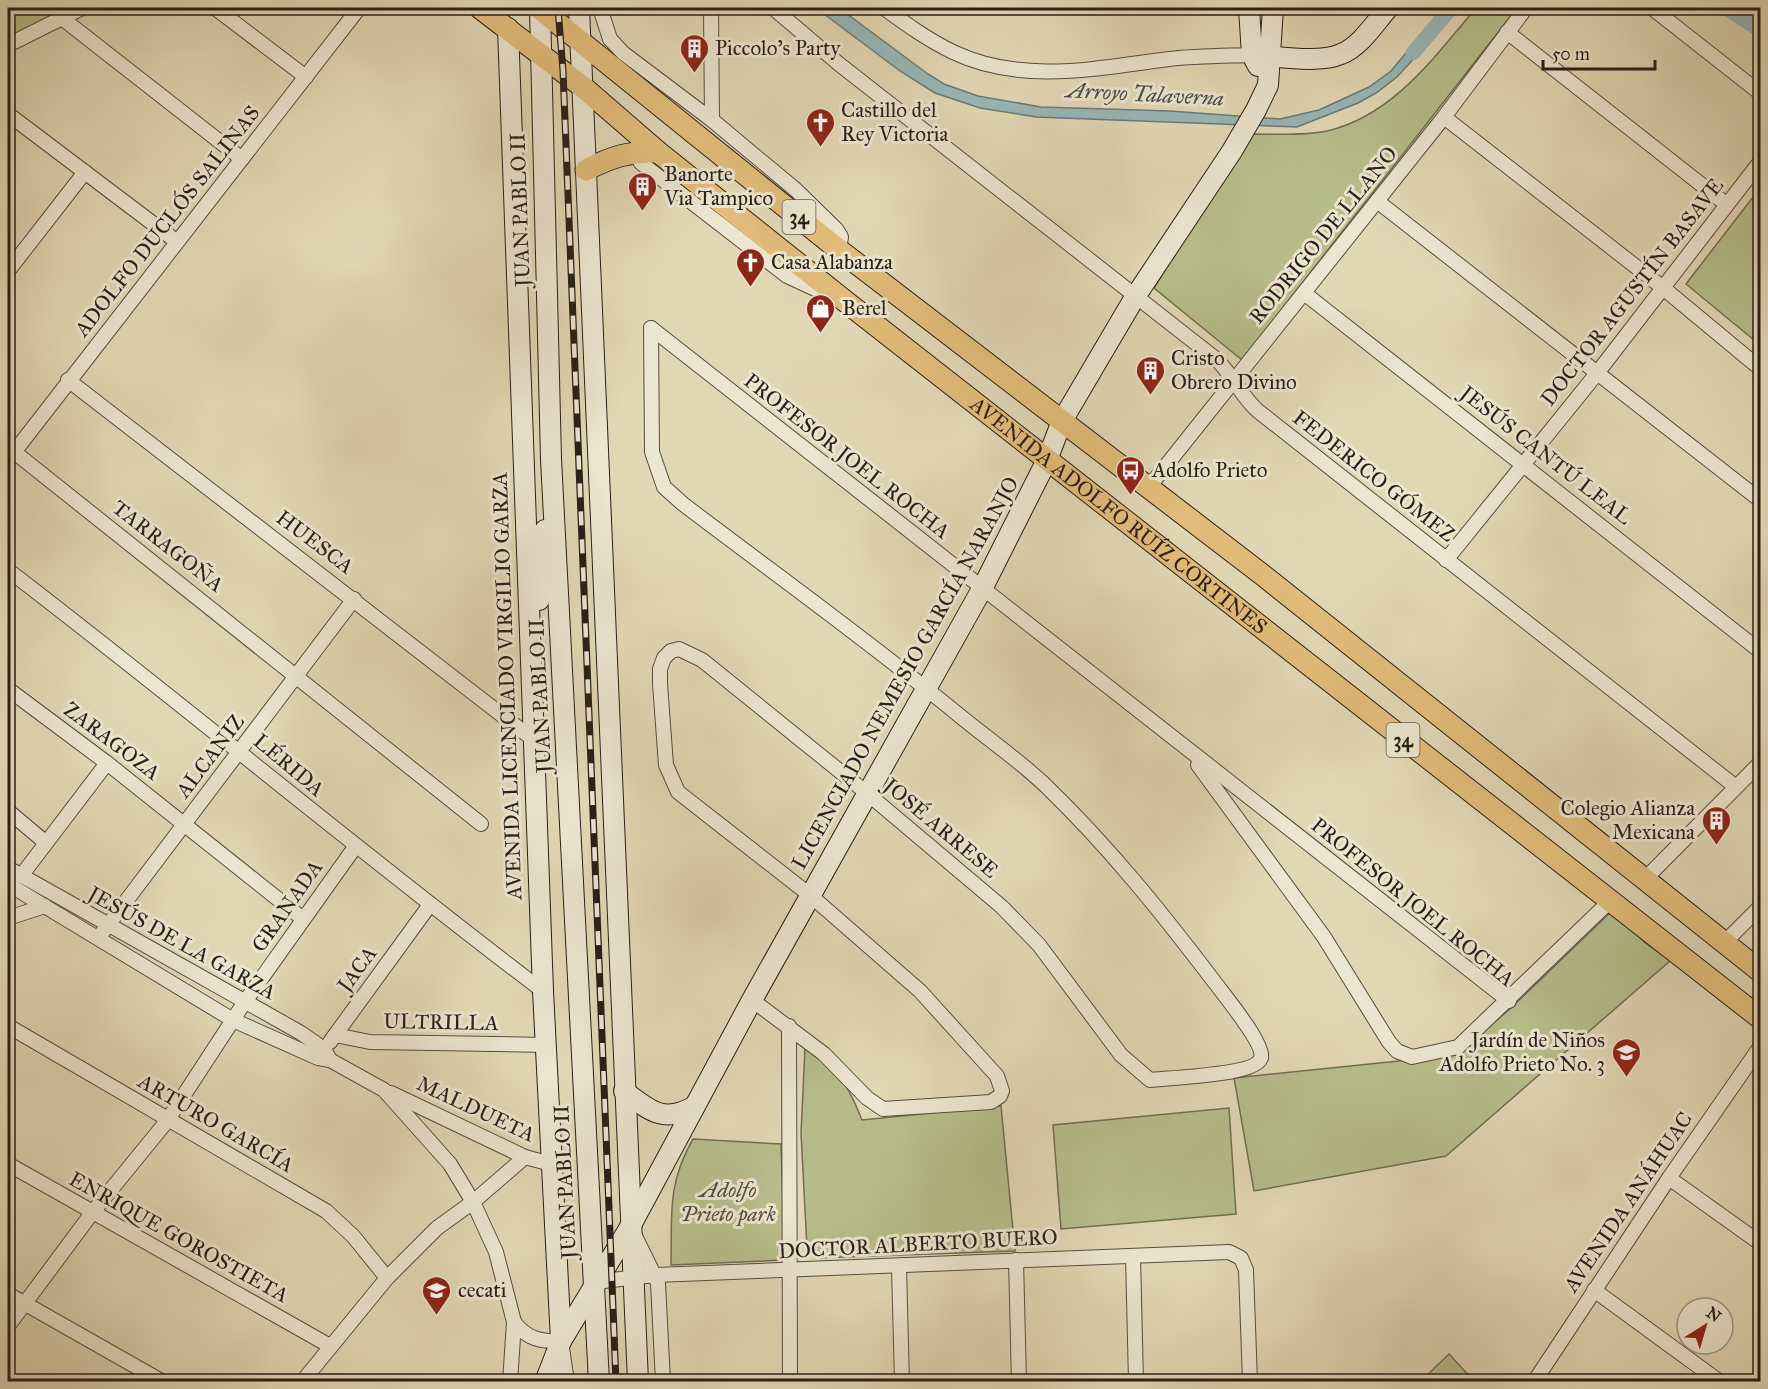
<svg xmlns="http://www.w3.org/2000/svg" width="1768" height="1389" font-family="'IM FELL Great Primer',serif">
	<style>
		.green { fill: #b6bd8b; stroke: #706e52; stroke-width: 1.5 }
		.water { fill: #98b7b7; stroke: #6c7a77; stroke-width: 1.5 }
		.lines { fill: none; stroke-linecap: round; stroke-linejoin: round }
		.canal { stroke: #98b7b7; stroke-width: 15 }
		.street-casing { stroke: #574d3f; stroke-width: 16 }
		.secondary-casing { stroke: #291f18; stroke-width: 22 }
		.primary-casing { stroke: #291f18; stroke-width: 23 }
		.street { stroke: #ece5cf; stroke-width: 14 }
		.secondary { stroke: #ece5cf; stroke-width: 20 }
		.primary { stroke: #e1bc7a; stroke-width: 21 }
		.rail-casing { stroke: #291f18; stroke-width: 7 }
		.rail { stroke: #ece5cf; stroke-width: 4.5; stroke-dasharray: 14; stroke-linecap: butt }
		.labels { text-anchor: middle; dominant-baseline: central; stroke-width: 6; stroke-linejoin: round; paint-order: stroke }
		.shield { fill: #ece5cf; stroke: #645a4f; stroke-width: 1.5 }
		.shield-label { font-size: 20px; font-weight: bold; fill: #291f18 }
		.poi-label { font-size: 21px; fill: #291f18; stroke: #ece5cf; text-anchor: start }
		.street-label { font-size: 21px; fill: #291f18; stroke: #ece5cf }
		.park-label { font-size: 21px; font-style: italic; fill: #534e3a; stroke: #ece5cf }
		.water-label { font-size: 22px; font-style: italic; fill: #4a4d48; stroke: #ece5cf }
	</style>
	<rect width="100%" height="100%" fill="#e2d7b5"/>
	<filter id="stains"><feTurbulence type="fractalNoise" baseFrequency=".00333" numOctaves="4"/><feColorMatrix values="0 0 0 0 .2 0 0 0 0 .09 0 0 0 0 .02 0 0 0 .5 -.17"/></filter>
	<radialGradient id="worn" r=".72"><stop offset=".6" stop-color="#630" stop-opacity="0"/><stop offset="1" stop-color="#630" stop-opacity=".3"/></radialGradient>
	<g class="green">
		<path d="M8,8H74L8,39Z"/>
		<path d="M1476,8H1517L1242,360L1154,288L1250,134C1275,134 1302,136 1327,131C1393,116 1435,56 1476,8Z"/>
		<path d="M1760,188V345L1686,284Z"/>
		<path d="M1614,909L1645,943L1671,960L1446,1156L1254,1191L1234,1078L1457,1055L1512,1007Z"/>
		<path d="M809,1047C838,1069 849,1087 862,1120L1001,1106L1015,1251L815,1258L807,1248L801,1133L805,1048Z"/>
		<path d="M1229,1108L1236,1214L1061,1229L1053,1125Z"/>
		<path d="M693,1139L781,1144L785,1260L671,1265C672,1215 667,1184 693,1139Z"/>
		<path d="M1449,1354L1474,1381H1421Z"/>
	</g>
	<path class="water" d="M816,8H839L928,74L944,84L978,96L1041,107L1170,111L1280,119L1319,110L1369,87L1391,71L1421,35L1429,42L1397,77L1376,93L1358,103L1297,127L1036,117L980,108L935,93L900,71Z"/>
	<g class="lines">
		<g class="canal">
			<path d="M1726,8L1760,30"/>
			<path d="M1413,53L1451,8"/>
		</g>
		<defs>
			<g id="street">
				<path d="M215,8L306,77"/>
				<path d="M600,8L610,39L623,53L712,120L796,190L836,229L841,237L839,250"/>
				<path d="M711,8L712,120"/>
				<path d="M773,8L839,64L1216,359C1233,375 1240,395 1258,411L1736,787"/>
				<path d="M884,8C906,24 928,40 953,52C1022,85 1098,68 1169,59C1197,56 1224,56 1252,55"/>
				<path d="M1652,8L1760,93"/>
				<path d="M63,19L242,159"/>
				<path d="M1507,32L1726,204"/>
				<path d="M8,45L82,8"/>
				<path d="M8,114L176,241"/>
				<path d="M1444,117L1662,287L1756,365"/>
				<path d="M634,151L641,163L787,276L826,294"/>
				<path d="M1377,201L1760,500"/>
				<path d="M8,271L85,172"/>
				<path d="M1304,293L1760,651"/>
				<path d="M651,328L652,452L664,487L683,504C775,574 870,642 960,716C988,739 1020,761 1046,786C1110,848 1162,913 1216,984C1225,996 1265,1045 1261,1058C1256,1075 1168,1078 1150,1080L1121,1055L1039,945L1002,907L868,794L702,660L679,649L671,651L664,658L660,669V684L666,765L678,792L811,896L920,991L997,1076L1002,1091L1000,1096L991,1102L883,1109L867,1098L824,1054L752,1000"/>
				<path d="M651,328L1509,1001"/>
				<path d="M68,380L534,740"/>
				<path d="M8,447L481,824"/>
				<path d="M8,460L359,8"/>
				<path d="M1149,487L1444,117L1526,8"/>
				<path d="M1446,560L1598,372L1760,162"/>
				<path d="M8,570C188,708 362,854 543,991"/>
				<path d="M8,689L107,763L303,919"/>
				<path d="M1198,765L1324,937L1389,1042L1397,1051L1412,1057L1458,1047L1609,902"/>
				<path d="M8,811L45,842"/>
				<path d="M8,868L301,1033L324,1049L330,1060"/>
				<path d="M21,876L107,763"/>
				<path d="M1645,879L1760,763"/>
				<path d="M8,884L233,1020L318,1058L330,1060L384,1090L450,1164L473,1202L496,1252L514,1322L510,1382"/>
				<path d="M8,918L45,906"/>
				<path d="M99,937L354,599"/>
				<path d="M1725,942L1760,907"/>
				<path d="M8,1026L326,1211L353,1236L387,1278"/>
				<path d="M789,1026L790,1382"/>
				<path d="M335,1035L370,1042L547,1045"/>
				<path d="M330,1042L429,906"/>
				<path d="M391,1093L525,1157L551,1164"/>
				<path d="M8,1164L330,1346"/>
				<path d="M1669,1178L1760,1243"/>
				<path d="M635,1236L658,1283L663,1382"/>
				<path d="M1133,1256L1136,1382"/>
				<path d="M1016,1260L1019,1382"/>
				<path d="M899,1267L902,1382"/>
				<path d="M595,1282L655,1275L1229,1252L1241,1258L1246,1270L1250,1382"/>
				<path d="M1594,1290L1720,1382"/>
				<path d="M8,1294L163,1382"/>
				<path d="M514,1322C527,1339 541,1342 561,1341L567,1382"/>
				<path d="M8,1326L92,1213L167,1121L244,1003L355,847"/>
				<path d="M302,1382L387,1278L437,1228L473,1202L525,1157"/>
				<path d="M1534,1382L1669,1178L1760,1047"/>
			</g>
			<g id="secondary">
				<path d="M540,8L551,459L599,1382"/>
				<path d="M579,8L638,1382"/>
				<path d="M1249,8L1252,55L1258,66"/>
				<path d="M508,28L543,991L561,1341"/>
				<path d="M1252,55C1276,56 1319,64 1341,54C1360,47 1375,23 1388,8"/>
				<path d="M539,600L545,530"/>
				<path d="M624,1091C650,1111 664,1124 695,1106"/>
				<path d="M545,1382L561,1341L630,1227L752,1000L982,589L1047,460L1062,421L1135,297L1232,151L1256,110L1268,85L1273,8"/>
			</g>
			<g id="primary">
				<path id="s1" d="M480,8L583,87L658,152L850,305L1760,1018"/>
				<path d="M539,8L839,250L1264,576L1760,971"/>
				<path d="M586,170C611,157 630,151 658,152"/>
			</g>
		</defs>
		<use href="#street" class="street-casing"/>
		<use href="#secondary" class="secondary-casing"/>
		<use href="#primary" class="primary-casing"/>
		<use href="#street" class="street"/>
		<use href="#secondary" class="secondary"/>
		<use href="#primary" class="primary"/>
		<defs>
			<path id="rail" d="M558,8L563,71L616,1382"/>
		</defs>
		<use href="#rail" class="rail-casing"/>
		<use href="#rail" class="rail"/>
	</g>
	<defs>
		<symbol id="building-pin" viewBox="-11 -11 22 30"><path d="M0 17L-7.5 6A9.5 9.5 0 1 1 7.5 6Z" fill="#8f2418" stroke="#ece5cf"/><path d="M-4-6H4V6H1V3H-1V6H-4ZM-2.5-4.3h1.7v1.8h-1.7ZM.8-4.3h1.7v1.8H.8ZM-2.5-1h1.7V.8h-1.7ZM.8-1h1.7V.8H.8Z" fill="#fff"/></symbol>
		<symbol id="church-pin" viewBox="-11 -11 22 30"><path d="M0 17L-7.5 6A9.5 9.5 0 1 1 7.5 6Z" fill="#8f2418" stroke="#ece5cf"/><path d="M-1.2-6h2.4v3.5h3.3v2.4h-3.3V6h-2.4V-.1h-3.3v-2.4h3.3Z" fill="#fff"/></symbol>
		<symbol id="shop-pin" viewBox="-11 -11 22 30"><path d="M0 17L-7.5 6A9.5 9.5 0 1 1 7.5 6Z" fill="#8f2418" stroke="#ece5cf"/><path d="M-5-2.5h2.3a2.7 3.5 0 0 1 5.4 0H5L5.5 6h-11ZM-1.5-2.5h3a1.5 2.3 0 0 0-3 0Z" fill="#fff"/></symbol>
		<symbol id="bus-pin" viewBox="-11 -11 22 30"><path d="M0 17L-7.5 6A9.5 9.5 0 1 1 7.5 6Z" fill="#8f2418" stroke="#ece5cf"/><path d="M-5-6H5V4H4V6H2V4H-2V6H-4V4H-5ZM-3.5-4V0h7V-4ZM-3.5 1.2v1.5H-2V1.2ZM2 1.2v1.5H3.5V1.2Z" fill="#fff"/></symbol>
		<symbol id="school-pin" viewBox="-11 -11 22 30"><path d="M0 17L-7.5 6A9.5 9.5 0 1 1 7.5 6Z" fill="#8f2418" stroke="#ece5cf"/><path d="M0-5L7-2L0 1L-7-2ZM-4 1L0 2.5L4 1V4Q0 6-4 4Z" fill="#fff"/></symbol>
	</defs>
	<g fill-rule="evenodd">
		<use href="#building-pin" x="678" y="32" width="33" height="45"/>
		<use href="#church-pin" x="804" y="106" width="33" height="45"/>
		<use href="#building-pin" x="626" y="170" width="33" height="45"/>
		<use href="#church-pin" x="734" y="246" width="33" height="45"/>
		<use href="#shop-pin" x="804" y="292" width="33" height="45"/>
		<use href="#building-pin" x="1134" y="354" width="33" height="45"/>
		<use href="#bus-pin" x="1114" y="454" width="33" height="45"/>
		<use href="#building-pin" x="1700" y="804" width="33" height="45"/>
		<use href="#school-pin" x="1610" y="1036" width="33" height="45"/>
		<use href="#school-pin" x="420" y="1274" width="33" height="45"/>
	</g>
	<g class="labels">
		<g class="shield">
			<rect x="782.5" y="200" width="33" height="34" rx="4.5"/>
			<rect x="1386.5" y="723" width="33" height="34" rx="4.5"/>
		</g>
		<g class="shield-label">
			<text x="799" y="217">34</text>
			<text x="1403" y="740">34</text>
		</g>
		<g class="poi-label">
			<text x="715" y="48">Piccolo's Party</text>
			<text x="841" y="110">Castillo del<tspan x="841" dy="24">Rey Victoria</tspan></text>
			<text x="664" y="174">Banorte<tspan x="664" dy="24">Via Tampico</tspan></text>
			<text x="771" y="262">Casa Alabanza</text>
			<text x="842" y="308">Berel</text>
			<text x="1171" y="358">Cristo<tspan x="1171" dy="24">Obrero Divino</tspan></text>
			<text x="1152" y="470">Adolfo Prieto</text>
			<text x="1695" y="808" text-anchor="end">Colegio Alianza<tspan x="1695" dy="24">Mexicana</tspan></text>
			<text x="1605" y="1040" text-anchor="end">Jardín de Niños<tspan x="1605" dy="24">Adolfo Prieto No. 3</tspan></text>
			<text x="458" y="1290">cecati</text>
		</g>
		<g class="street-label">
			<text transform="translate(520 210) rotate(-92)">JUAN PABLO II</text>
			<text transform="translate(167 221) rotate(-52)">ADOLFO DUCLÓS SALINAS</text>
			<text transform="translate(1323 235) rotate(-51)">RODRIGO DE LLANO</text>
			<text transform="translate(1632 292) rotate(-52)">DOCTOR AGUSTÍN BASAVE</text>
			<text transform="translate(1546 455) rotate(38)">JESÚS CANTÚ LEAL</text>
			<text transform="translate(847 456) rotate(38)">PROFESOR JOEL ROCHA</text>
			<text transform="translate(1374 476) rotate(38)">FEDERICO GÓMEZ</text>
			<text stroke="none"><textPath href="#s1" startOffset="816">AVENIDA ADOLFO RUÍZ CORTINES</textPath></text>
			<text transform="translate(315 542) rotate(37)">HUESCA</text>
			<text transform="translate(168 546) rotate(38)">TARRAGOÑA</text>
			<text transform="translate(905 673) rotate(-61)">LICENCIADO NEMESIO GARCÍA NARANJO</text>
			<text transform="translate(507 686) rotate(-92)">AVENIDA LICENCIADO VIRGILIO GARZA</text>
			<text transform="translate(540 696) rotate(-93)">JUAN PABLO II</text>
			<text transform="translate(112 741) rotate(37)">ZARAGOZA</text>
			<text transform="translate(210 756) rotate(-53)">ALCANIZ</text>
			<text transform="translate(289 765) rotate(40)">LÉRIDA</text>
			<text transform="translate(941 828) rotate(40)">JOSÉ ARRESE</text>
			<text transform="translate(1413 902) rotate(39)">PROFESOR JOEL ROCHA</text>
			<text transform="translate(287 906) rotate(-55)">GRANADA</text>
			<text transform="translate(182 943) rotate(29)">JESÚS DE LA GARZA</text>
			<text transform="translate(357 969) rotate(-54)">JACA</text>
			<text transform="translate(441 1022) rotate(1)">ULTRILLA</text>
			<text transform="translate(476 1109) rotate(25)">MALDUETA</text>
			<text transform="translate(216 1123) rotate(30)">ARTURO GARCÍA</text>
			<text transform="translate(565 1182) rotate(-93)">JUAN PABLO II</text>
			<text transform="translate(1628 1202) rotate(-56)">AVENIDA ANÁHUAC</text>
			<text transform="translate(179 1237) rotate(29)">ENRIQUE GOROSTIETA</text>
			<text transform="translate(918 1244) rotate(-3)">DOCTOR ALBERTO BUERO</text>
		</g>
		<g class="park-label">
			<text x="728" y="1190">Adolfo<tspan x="728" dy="24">Prieto park</tspan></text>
		</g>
		<g class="water-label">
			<text transform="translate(1145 94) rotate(3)">Arroyo Talaverna</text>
		</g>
	</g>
	<rect width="1768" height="1389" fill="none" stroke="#e2d7b5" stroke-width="30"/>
	<rect x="9" y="9" width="1750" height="1371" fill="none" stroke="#291f18" stroke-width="3"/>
	<rect x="15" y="15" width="1738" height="1359" fill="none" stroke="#291f18" stroke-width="1.5"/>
	<g transform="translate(1705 1326) rotate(37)"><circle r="28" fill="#ece5cf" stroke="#9e9686" stroke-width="1.5"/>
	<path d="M0-4.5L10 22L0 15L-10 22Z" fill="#8f2418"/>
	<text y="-9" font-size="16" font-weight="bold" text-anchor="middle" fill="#291f18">N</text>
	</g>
	<path d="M1543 60v9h112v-9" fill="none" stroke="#291f18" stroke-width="3"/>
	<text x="1552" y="60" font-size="18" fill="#291f18" stroke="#ece5cf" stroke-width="4.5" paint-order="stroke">50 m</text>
	<rect width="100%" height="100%" filter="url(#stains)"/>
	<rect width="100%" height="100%" fill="url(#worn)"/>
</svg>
